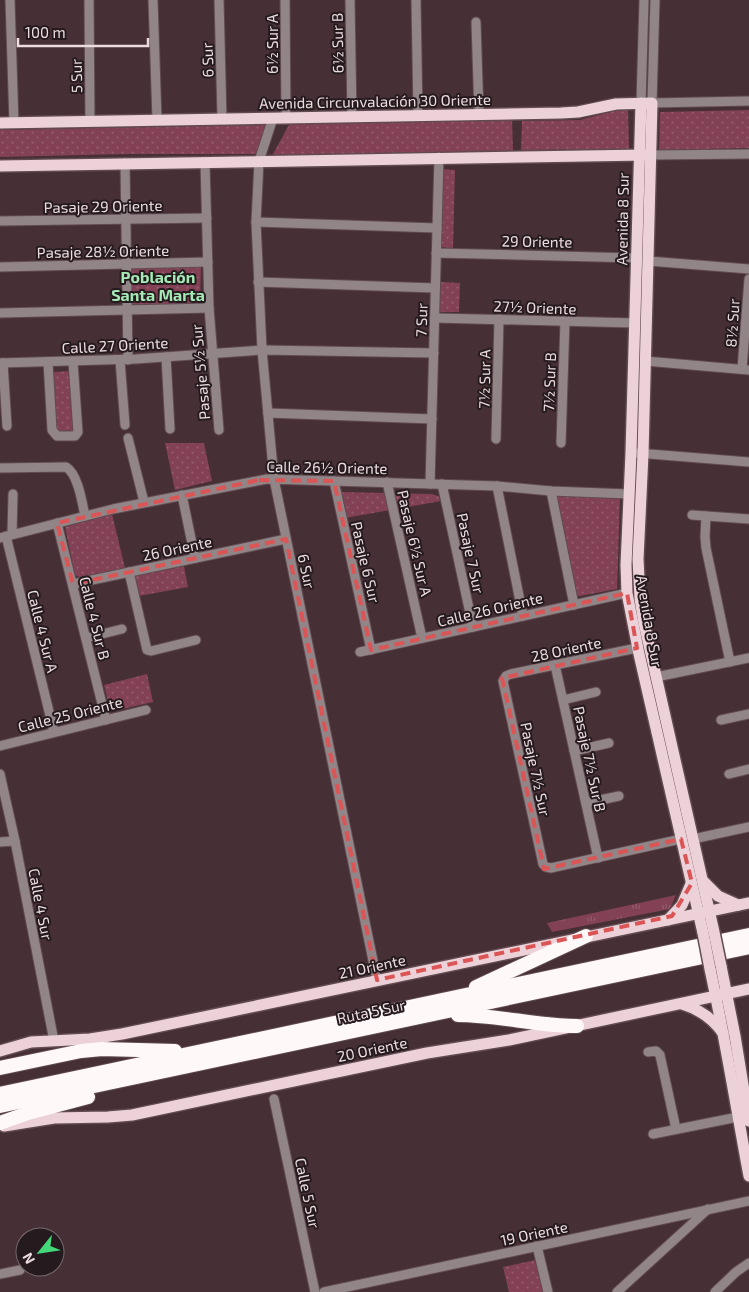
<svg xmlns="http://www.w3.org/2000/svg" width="749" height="1292" font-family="'Exo 2',sans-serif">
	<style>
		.grass { fill: url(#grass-tufts) }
		.park { fill: url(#park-dots) }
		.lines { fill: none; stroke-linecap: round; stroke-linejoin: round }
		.minor-casing { stroke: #614b50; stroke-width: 11 }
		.major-casing { stroke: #614b50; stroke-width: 14 }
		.highway-casing { stroke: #614b50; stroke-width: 16 }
		.minor { stroke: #918588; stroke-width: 9 }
		.major { stroke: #ecd2d8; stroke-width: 11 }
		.highway { stroke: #fef8f9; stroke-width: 14 }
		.major-bridge-casing { stroke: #614b50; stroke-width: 14; stroke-linecap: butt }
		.major-bridge { stroke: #ecd2d8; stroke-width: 11 }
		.marked { fill: none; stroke: #dc5556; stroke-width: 4; stroke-dasharray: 10 6; stroke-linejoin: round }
		.labels { text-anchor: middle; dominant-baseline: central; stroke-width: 4; stroke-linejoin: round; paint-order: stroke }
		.street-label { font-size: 15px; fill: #ecdce0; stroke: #251b1e }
		.neighbourhood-label { font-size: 16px; font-weight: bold; fill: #a5eab6; stroke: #251b1e }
	</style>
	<defs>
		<pattern id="grass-tufts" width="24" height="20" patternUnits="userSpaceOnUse" patternTransform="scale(1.25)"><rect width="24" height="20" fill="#824155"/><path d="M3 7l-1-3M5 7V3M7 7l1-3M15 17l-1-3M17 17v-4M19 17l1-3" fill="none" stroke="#945c6d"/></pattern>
		<pattern id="park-dots" width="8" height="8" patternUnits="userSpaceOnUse" patternTransform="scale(1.25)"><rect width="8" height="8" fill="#824155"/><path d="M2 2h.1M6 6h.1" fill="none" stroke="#945c6d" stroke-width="1.8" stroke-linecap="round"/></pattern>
	</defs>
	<rect width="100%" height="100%" fill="#462f35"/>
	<path class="grass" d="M676,895L670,909L552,932L547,923Z"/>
	<g class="park">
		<path d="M628,107L629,149L521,150L522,121L580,120Z"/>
		<path d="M749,110V148L659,150L660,112Z"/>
		<path d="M512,117L513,151L272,156L290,123Z"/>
		<path d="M267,124L257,154H128L0,157V130Z"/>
		<path d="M442,169L455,170L453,248L438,247Z"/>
		<path d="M201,267L200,303L131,307V268Z"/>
		<path d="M440,282L460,283L459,312H439Z"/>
		<path d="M72,371L76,435L55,436L52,372Z"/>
		<path d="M165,443H204L212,481L175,490Z"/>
		<path d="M340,492L432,494L438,496L441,501L345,518Z"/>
		<path d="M556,496L620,498L617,589L575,597Z"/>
		<path d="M112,514L125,568L80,577L75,575L65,527Z"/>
		<path d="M184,566L188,587L139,596L134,576Z"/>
		<path d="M147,674L153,702L117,710L110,708L104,685Z"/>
		<path d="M535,1260L543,1292H509L503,1267Z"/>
	</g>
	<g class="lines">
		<defs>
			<g id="minor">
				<path d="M10,0L14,123"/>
				<path d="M89,0L90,121"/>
				<path d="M153,0L157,120"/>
				<path d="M219,0L222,119"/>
				<path d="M285,0L286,118"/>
				<path d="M350,0L352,117"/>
				<path d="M416,0L418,115"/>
				<path d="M655,0L652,103L749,101"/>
				<path d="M476,22L479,114"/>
				<path d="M641,103L644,0"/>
				<path d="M273,118L259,161L256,222L262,350L274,479L377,980"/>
				<path d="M652,155L749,154"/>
				<path d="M205,162L209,308L219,430"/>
				<path d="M125,163L128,360"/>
				<path d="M0,221L207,218"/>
				<path d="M256,222L437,228"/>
				<path d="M436,253L636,258"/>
				<path d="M648,261L749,269"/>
				<path d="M0,267L208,262"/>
				<path d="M258,282L435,288"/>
				<path d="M0,313L209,308"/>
				<path d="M435,318L635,323"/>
				<path d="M166,357L170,429"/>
				<path d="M120,360L125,425"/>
				<path d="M645,361L749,370"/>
				<path d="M48,362L52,430L57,436H75L78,432L73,362"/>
				<path d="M0,363L136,359L262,350L434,353"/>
				<path d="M3,363L7,426"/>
				<path d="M742,369L749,279"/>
				<path d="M268,413L432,419"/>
				<path d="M128,438L144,502"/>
				<path d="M496,439L499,319"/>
				<path d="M561,443L565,321"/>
				<path d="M637,453L749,462"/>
				<path d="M0,468L66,467C78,474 82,502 85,516"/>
				<path d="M334,481L371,650"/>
				<path d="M387,482L422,638"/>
				<path d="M430,484L439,157"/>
				<path d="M442,484L473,627"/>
				<path d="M497,486L523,616"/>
				<path d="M551,491L574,605"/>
				<path d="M182,495L195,558"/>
				<path d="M692,515L749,519"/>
				<path d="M706,516L705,537L706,548L730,662"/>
				<path d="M57,523L106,720"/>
				<path d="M12,534L13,494"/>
				<path d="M6,536L54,732"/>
				<path d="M0,538L113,509L267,479L497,486L551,491L629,494"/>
				<path d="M129,572L147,650L151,651L196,640"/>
				<path d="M73,584L286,539"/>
				<path d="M86,638L122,629"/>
				<path d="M637,648L511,674L506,676L503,681L543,864L546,867L551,868L681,839"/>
				<path d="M360,652L627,593"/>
				<path d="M555,665L598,858"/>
				<path d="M656,677L749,658"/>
				<path d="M563,700L596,692"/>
				<path d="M721,720L749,714"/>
				<path d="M0,746L146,710"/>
				<path d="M574,751L609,743"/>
				<path d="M0,774L15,841L54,1041"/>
				<path d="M729,774L749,769"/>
				<path d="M586,803L619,796"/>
				<path d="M693,839L749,827"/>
				<path d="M0,842L15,841"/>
				<path d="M648,1052L656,1051L660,1055L676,1129"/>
				<path d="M274,1099L315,1292"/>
				<path d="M653,1134L738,1117"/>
				<path d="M537,1246L548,1292"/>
				<path d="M0,1274L20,1270"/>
				<path d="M324,1292L749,1201"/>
				<path d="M617,1292L708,1209"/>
				<path d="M715,1292L736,1272L749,1263"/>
			</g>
			<g id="major">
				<path d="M641,103L631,453L626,565L627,593L639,654L703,933"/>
				<path d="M0,123L561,113L578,112L616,104L652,103L643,454L638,559L640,599L644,623L714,932"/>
				<path d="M0,166L646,155"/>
				<path d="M704,882L718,896L738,905"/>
				<path d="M668,920L682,905L691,884"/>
				<path d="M721,966L735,1036L749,1121"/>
				<path d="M710,969C725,1038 736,1107 749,1176"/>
				<path d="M682,1004C699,1009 713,1019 723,1033"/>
				<path d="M0,1051L31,1042L90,1039L122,1034L749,903"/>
				<path d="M4,1126L54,1118L108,1117L132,1115L427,1053L509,1040L749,989"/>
			</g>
			<g id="highway">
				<path d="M476,987L586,936"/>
				<path d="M458,1015C498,1015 537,1026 577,1026"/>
				<path d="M0,1068L81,1051L102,1049L175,1051"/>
				<path d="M0,1094L749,935"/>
				<path d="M0,1106L749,947"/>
				<path d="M0,1123L28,1113L88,1097"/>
			</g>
		</defs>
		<use href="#minor" class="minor-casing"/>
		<use href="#major" class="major-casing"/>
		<use href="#highway" class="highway-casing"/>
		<use href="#minor" class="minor"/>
		<use href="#major" class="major"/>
		<use href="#highway" class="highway"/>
		<defs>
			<g id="major-bridge">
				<path d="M714,932L721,966"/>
				<path d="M703,933L710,969"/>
			</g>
		</defs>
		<use href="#major-bridge" class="major-bridge-casing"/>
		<use href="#major-bridge" class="major-bridge"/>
	</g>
	<path class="marked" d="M259,480L334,481L371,650L627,593L637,648L502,678L544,869L681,839L692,883L672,916L377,980L286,539L73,584L57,523Z"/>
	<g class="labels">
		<g class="street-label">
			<text transform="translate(337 43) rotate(-91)">6½ Sur B</text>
			<text transform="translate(272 44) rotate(-90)">6½ Sur A</text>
			<text transform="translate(207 60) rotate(-92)">6 Sur</text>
			<text transform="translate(76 76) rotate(-91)">5 Sur</text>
			<text transform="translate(375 101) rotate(-1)">Avenida Circunvalación 30 Oriente</text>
			<text transform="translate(103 206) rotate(-1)">Pasaje 29 Oriente</text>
			<text transform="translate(622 219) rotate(-89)">Avenida 8 Sur</text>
			<text transform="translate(537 241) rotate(1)">29 Oriente</text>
			<text transform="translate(103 251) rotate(-1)">Pasaje 28½ Oriente</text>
			<text transform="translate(535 307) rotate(2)">27½ Oriente</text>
			<text transform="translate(421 320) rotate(-88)">7 Sur</text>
			<text transform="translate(732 323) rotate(-86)">8½ Sur</text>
			<text transform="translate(115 345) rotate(-3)">Calle 27 Oriente</text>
			<text transform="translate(200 372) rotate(-95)">Pasaje 5½ Sur</text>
			<text transform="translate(484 379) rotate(-89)">7½ Sur A</text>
			<text transform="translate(549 382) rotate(-88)">7½ Sur B</text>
			<text transform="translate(327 467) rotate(1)">Calle 26½ Oriente</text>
			<text transform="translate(415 543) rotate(77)">Pasaje 6½ Sur A</text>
			<text transform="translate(177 548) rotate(-12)">26 Oriente</text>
			<text transform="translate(471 553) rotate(78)">Pasaje 7 Sur</text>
			<text transform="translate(366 562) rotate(77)">Pasaje 6 Sur</text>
			<text transform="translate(307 571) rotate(78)">6 Sur</text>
			<text transform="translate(490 609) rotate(-13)">Calle 26 Oriente</text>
			<text transform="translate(95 618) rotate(76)">Calle 4 Sur B</text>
			<text transform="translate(650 621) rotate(80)">Avenida 8 Sur</text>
			<text transform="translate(43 631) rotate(76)">Calle 4 Sur A</text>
			<text transform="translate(566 649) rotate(-12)">28 Oriente</text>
			<text transform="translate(70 714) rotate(-14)">Calle 25 Oriente</text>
			<text transform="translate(590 759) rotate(78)">Pasaje 7½ Sur B</text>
			<text transform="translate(536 769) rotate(78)">Pasaje 7½ Sur</text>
			<text transform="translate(41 904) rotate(79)">Calle 4 Sur</text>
			<text transform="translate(372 966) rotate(-12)">21 Oriente</text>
			<text transform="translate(371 1011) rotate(-12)">Ruta 5 Sur</text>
			<text transform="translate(372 1049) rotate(-12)">20 Oriente</text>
			<text transform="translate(308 1193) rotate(78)">Calle 5 Sur</text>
			<text transform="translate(534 1233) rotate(-12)">19 Oriente</text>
		</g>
		<g class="neighbourhood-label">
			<text x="158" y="276">Población<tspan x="158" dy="18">Santa Marta</tspan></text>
		</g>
	</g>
	<g transform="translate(40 1252) rotate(240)"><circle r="24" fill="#251b1e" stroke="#75686c"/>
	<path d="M0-4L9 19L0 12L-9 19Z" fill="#44d77a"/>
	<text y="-8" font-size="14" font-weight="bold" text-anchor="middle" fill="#ecdce0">N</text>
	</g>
	<path d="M18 38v8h130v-8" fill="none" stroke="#ecdce0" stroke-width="2.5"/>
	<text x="25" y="38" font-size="15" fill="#ecdce0" stroke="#251b1e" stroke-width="4" paint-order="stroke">100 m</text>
</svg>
